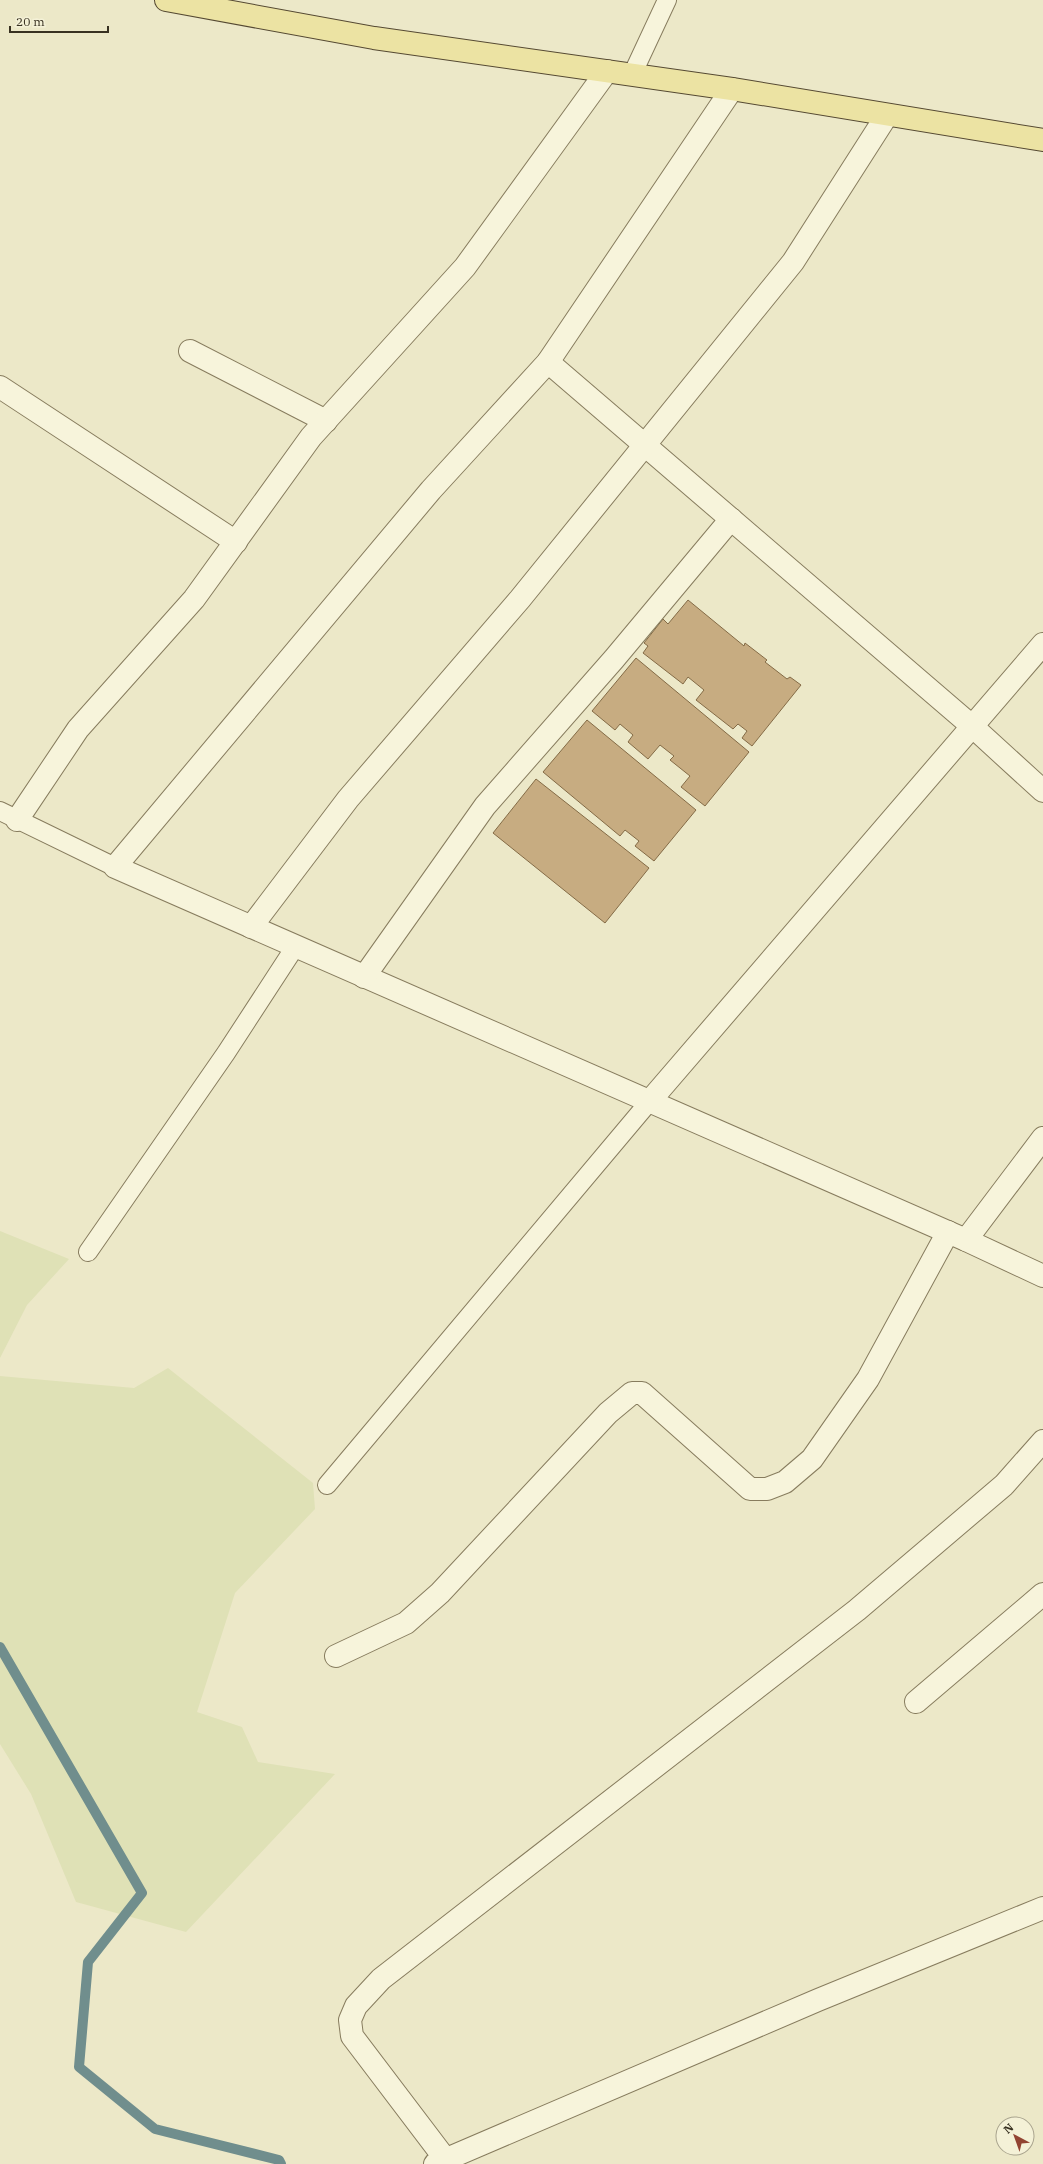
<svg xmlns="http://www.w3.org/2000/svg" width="1043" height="2164" font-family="'IBM Plex Serif',serif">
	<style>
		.farmland { fill: #dfe1b6 }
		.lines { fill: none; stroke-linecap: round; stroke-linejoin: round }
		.stream { stroke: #708e8d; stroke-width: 10 }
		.building { fill: #c7ac81; stroke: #846b46 }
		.lane-casing { stroke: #877c5e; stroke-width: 20 }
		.street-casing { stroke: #877c5e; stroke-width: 24 }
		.primary-casing { stroke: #554932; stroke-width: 24 }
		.lane { stroke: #f7f4db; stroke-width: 18 }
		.street { stroke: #f7f4db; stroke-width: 22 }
		.primary { stroke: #ece3a3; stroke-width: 22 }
	</style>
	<rect width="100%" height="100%" fill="#ece8c8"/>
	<g class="farmland">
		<path d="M0,1231L69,1259L27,1305L0,1358Z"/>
		<path d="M168,1368L313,1483L315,1509L235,1593L197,1712L242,1727L258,1762L335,1774L186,1932L76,1902L31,1794L0,1744V1376L134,1388Z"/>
	</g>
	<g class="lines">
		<path class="stream" d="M0,1647L142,1893L88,1962L79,2067L155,2129L279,2160L281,2164"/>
	</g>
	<g class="building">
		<path d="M688,600L744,646L745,643L767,660L765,662L787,679L790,677L801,685L752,746L742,738L747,731L738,724L733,729L696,700L704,690L688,677L683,684L643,653L648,646L644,643L663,619L668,624Z"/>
		<path d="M636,658L749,752L705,806L681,787L690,776L670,760L674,756L660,745L648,759L628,742L633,735L620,724L615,730L592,711Z"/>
		<path d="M587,720L696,810L654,861L635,846L639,841L625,830L620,836L543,772Z"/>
		<path d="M536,779L649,868L605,923L493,833Z"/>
	</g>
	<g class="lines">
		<defs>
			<g id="lane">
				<path d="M632,75L667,0"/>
				<path d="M0,811L115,867"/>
				<path d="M88,1252L226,1053L295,947"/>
				<path d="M327,1485L649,1102"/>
			</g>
			<g id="street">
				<path d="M732,89L548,362L431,490L115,867L966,1240L1043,1276"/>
				<path d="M190,351L326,421"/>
				<path d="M548,362L973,727L1043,791"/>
				<path d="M0,387L236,542"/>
				<path d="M17,820L78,729L194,599L311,437L465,267L607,71"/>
				<path d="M251,927L348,799L520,599L793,262L887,115"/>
				<path d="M364,977L485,806L614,659L731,519"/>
				<path d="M649,1102L1043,644"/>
				<path d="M966,1240L1043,1138"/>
				<path d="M336,1656L406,1623L440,1593L608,1413L632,1393H642L750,1489H767L785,1482L812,1459L868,1379L948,1232"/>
				<path d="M916,1702L1043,1594"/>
				<path d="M446,2160L352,2036L350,2020L356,2006L381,1979L857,1610L1004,1485L1043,1441"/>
				<path d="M435,2164L818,2000L1043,1908"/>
			</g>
			<path id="primary" d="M166,0L374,38L732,89L1043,140"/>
		</defs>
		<use href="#lane" class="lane-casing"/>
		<use href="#street" class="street-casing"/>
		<use href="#primary" class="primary-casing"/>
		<use href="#lane" class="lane"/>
		<use href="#street" class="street"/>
		<use href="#primary" class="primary"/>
	</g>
	<g transform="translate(1015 2136) rotate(319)"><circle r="19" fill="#f4f1d7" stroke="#a9a48e"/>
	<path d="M0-3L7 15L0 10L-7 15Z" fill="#924432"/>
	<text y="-6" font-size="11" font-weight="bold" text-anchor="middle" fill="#383121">N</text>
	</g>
	<path d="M10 26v6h98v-6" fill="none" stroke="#383121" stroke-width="2"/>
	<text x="16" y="26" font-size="12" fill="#383121" stroke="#f4f1d7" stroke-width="3" paint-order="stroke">20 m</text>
</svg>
